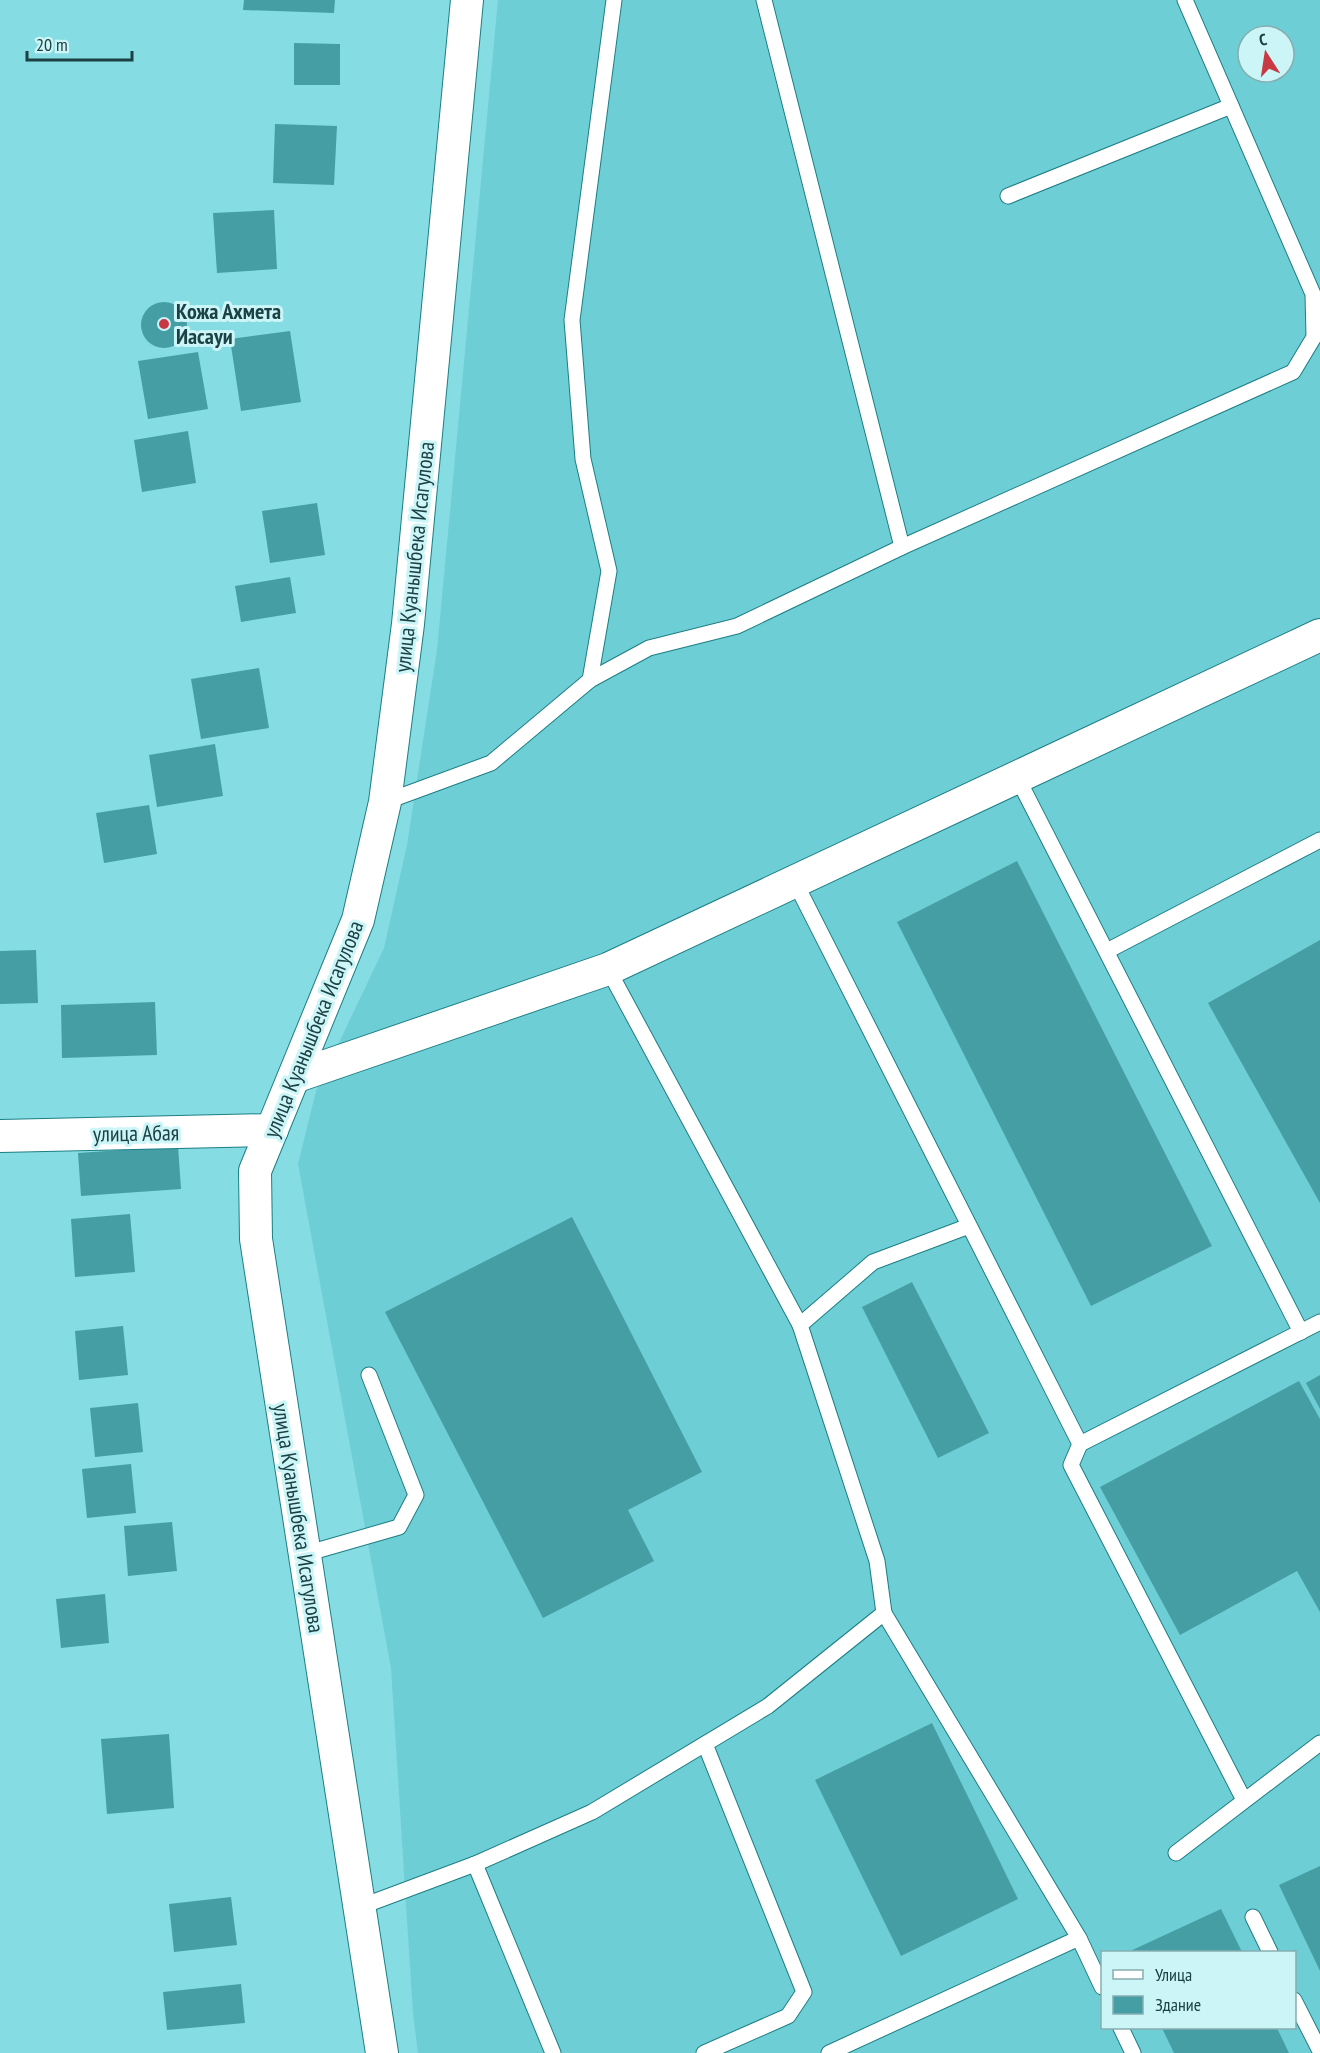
<svg xmlns="http://www.w3.org/2000/svg" width="1320" height="2053" font-family="'PT Sans Narrow',sans-serif">
	<style>
		.built { fill: #6eced5; fill-rule: evenodd }
		.building { fill: #469ea5 }
		.lines { fill: none; stroke-linecap: round; stroke-linejoin: round }
		.service-casing { stroke: #1d7e84; stroke-width: 17 }
		.minor-casing { stroke: #1d7e84; stroke-width: 34 }
		.service { stroke: #fff; stroke-width: 15 }
		.minor { stroke: #fff; stroke-width: 32 }
		.poi-dot { fill: #c93943; stroke: #ccf5f8; stroke-width: 2 }
		.labels { text-anchor: middle; dominant-baseline: central; stroke-width: 6; stroke-linejoin: round; paint-order: stroke }
		.poi-label { font-size: 22px; font-weight: bold; fill: #1c4144; stroke: #ccf5f8; text-anchor: start }
		.street-label { font-size: 22px; fill: #1c4144; stroke: #ccf5f8 }
	</style>
	<rect width="100%" height="100%" fill="#85dce2"/>
	<path class="built" d="M498,0H1320V2053H418L413,2014L391,1668L298,1164L316,1091L384,948L407,845L437,650ZM1248,36H1284V72H1248ZM1102,1952H1294V2028H1102Z"/>
	<g class="building">
		<path d="M244,0H335L334,13L243,10Z"/>
		<path d="M294,43L340,44V85H294Z"/>
		<path d="M275,124L337,126L334,185L273,183Z"/>
		<path d="M274,210L277,269L217,273L213,213Z"/>
		<circle cx="164" cy="325" r="23"/>
		<path d="M290,331L301,402L241,411L230,339Z"/>
		<path d="M198,352L208,409L148,419L138,361Z"/>
		<path d="M188,431L196,483L142,492L134,440Z"/>
		<path d="M317,503L325,555L270,563L262,511Z"/>
		<path d="M290,577L296,613L241,622L235,586Z"/>
		<path d="M259,668L269,728L201,739L191,679Z"/>
		<path d="M215,744L223,796L157,807L149,755Z"/>
		<path d="M149,805L157,854L104,863L96,813Z"/>
		<path d="M1017,861L1212,1246L1091,1306L897,922Z"/>
		<path d="M1320,940V1203L1208,1003Z"/>
		<path d="M36,950L38,1003L0,1004V951Z"/>
		<path d="M155,1002L157,1055L62,1058L61,1005Z"/>
		<path d="M178,1146L181,1189L81,1196L78,1153Z"/>
		<path d="M130,1214L135,1272L75,1277L71,1219Z"/>
		<path d="M572,1217L702,1472L628,1510L654,1561L543,1618L385,1312Z"/>
		<path d="M912,1282L989,1433L938,1458L862,1307Z"/>
		<path d="M123,1326L128,1375L79,1380L75,1331Z"/>
		<path d="M1320,1375V1409L1306,1383Z"/>
		<path d="M1299,1381L1320,1419V1612L1297,1571L1180,1635L1100,1487Z"/>
		<path d="M138,1403L143,1452L95,1457L90,1408Z"/>
		<path d="M131,1464L136,1513L87,1518L82,1469Z"/>
		<path d="M172,1522L177,1571L128,1576L124,1526Z"/>
		<path d="M105,1594L109,1643L61,1648L56,1599Z"/>
		<path d="M932,1723L1018,1899L901,1956L815,1780Z"/>
		<path d="M169,1734L174,1808L107,1814L101,1739Z"/>
		<path d="M1320,1866V1971L1279,1885Z"/>
		<path d="M231,1897L237,1945L174,1952L169,1904Z"/>
		<path d="M1221,1909L1242,1952H1128Z"/>
		<path d="M241,1984L245,2023L167,2030L163,1992Z"/>
		<path d="M1162,2028H1277L1289,2053H1174Z"/>
	</g>
	<g class="lines">
		<defs>
			<g id="service">
				<path d="M764,0L902,547"/>
				<path d="M1008,196L1231,106"/>
				<path d="M590,680L609,571L583,459L572,320L614,0"/>
				<path d="M1017,777L1301,1332"/>
				<path d="M385,802L491,763L590,680L649,648L737,626L902,547L1293,372L1314,337L1313,294L1185,0"/>
				<path d="M795,882L1080,1444L1320,1322"/>
				<path d="M1107,951L1320,840"/>
				<path d="M608,969L800,1325"/>
				<path d="M1080,1444L1071,1465L1244,1800"/>
				<path d="M305,1554L399,1527L416,1495L369,1375"/>
				<path d="M884,1613L1079,1938"/>
				<path d="M1176,1853L1320,1743"/>
				<path d="M475,1864L553,2053"/>
				<path d="M360,1907L475,1864L592,1812L768,1706L884,1613L877,1561L800,1325L873,1262L969,1226"/>
				<path d="M1253,1917L1270,1952"/>
				<path d="M1294,2000L1320,2051"/>
				<path d="M1121,2028L1133,2053"/>
				<path d="M704,2053L788,2016L804,1992L705,1744"/>
				<path d="M829,2053L1079,1938L1102,1987"/>
			</g>
			<g id="minor">
				<path d="M294,1077L608,969L1320,635"/>
				<path d="M0,1136L272,1130"/>
				<path d="M382,2053L256,1239L255,1171L358,920L385,802L408,624L467,0"/>
			</g>
		</defs>
		<use href="#service" class="service-casing"/>
		<use href="#minor" class="minor-casing"/>
		<use href="#service" class="service"/>
		<use href="#minor" class="minor"/>
	</g>
	<circle class="poi-dot" cx="164" cy="324" r="6"/>
	<g class="labels">
		<g class="poi-label">
			<text x="176" y="311">Кожа Ахмета<tspan x="176" dy="25">Иасауи</tspan></text>
		</g>
		<g class="street-label">
			<text transform="translate(414 557) rotate(-84)">улица Куанышбека Исагулова</text>
			<text transform="translate(313 1029) rotate(-68)">улица Куанышбека Исагулова</text>
			<text transform="translate(136 1133) rotate(-1)">улица Абая</text>
			<text transform="translate(299 1518) rotate(81)">улица Куанышбека Исагулова</text>
		</g>
	</g>
	<rect x="1101" y="1951" width="195" height="78" fill="#ccf5f8" stroke="#86adb0" stroke-width="1.5"/>
	<rect x="1113" y="1970" width="30" height="9" fill="#ffffff" stroke="#86adb0" stroke-width="1.5"/>
	<text x="1155" y="1981" font-size="18" fill="#1c4144">Улица</text>
	<rect x="1113" y="1996" width="30" height="18" fill="#469ea5" stroke="#86adb0" stroke-width="1.5"/>
	<text x="1155" y="2011" font-size="18" fill="#1c4144">Здание</text>
	<g transform="translate(1266 54) rotate(348)"><circle r="28" fill="#ccf5f8" stroke="#86adb0" stroke-width="1.5"/>
	<path d="M0-4.5L10 22L0 15L-10 22Z" fill="#c93943"/>
	<text y="-9" font-size="16" font-weight="bold" text-anchor="middle" fill="#1c4144">С</text>
	</g>
	<path d="M27 51v9h105v-9" fill="none" stroke="#1c4144" stroke-width="3"/>
	<text x="36" y="51" font-size="18" fill="#1c4144" stroke="#ccf5f8" stroke-width="4.5" paint-order="stroke">20 m</text>
</svg>
